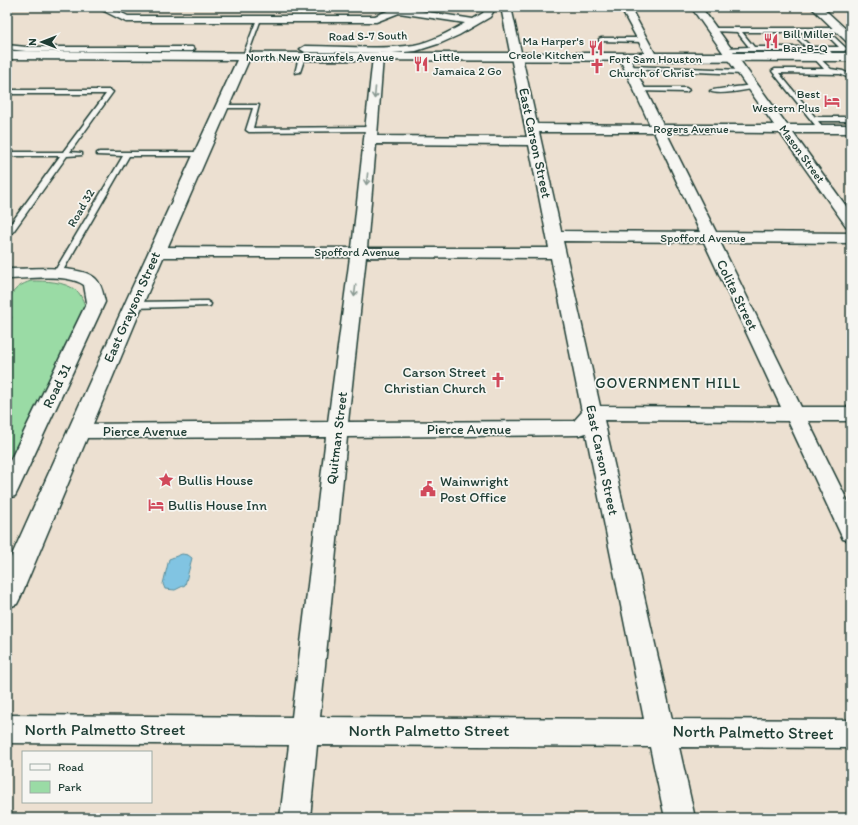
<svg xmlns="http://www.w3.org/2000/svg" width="858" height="825" font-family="Itim,sans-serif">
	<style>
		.green { fill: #9adba5; stroke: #5c8c6c }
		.water { fill: #81c4e2; stroke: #5a8e9c }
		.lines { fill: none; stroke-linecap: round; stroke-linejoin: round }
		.lane-casing { stroke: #1f3d34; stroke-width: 3 }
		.street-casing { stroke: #1f3d34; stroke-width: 3 }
		.secondary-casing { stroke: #1f3d34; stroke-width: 3 }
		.lane { fill: #f6f6f2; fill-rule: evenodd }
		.street { fill: #f6f6f2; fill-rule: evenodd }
		.secondary { fill: #f6f6f2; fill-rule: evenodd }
		.oneway { stroke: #8a9a93 }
		.labels { text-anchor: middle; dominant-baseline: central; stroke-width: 3.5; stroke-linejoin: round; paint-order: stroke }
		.far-poi-label { font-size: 12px; fill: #1f3d34; stroke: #f6f6f2; text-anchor: start }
		.far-street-label { font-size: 12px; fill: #1f3d34; stroke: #f6f6f2 }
		.street-label { font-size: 14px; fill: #1f3d34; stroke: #f6f6f2 }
		.poi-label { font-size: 14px; fill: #1f3d34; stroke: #f6f6f2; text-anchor: start }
		.neighbourhood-label { font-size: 15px; letter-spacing: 1px; fill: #1f3d34; stroke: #f6f6f2 }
		.near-street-label { font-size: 17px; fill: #1f3d34; stroke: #f6f6f2 }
	</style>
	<rect width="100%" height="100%" fill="#ece0d1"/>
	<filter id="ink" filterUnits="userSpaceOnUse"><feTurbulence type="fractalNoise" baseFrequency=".025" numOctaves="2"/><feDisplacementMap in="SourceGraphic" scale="8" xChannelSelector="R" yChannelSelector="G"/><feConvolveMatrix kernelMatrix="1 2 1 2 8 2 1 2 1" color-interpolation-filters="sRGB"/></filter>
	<g filter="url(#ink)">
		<path class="green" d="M31,281C46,281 64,281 77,291C81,294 83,302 86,307L7,465V326L12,317H7C7,298 12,287 31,281Z"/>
		<path class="water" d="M182,554L188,555L192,558L185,585L175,590L165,589L163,584L169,559Z"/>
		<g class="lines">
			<defs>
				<g id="lane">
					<path d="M259,18L261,19L247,57L242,58L257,19Z"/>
					<path d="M714,28H840L842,29V31L829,32L847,49L844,51H830L835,57L832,59L824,51H727L725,50V48L749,47L737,32L712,31V29ZM742,32H791L806,47H754ZM796,32H824L839,47H811Z"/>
					<path d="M601,38H643L646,40L643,42L599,41V39Z"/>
					<path d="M7,45L26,47H192L195,49L192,51H26L7,49Z"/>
					<path d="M302,55L305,57L300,72L295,73L299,57Z"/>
					<path d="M816,55L831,69L843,71L851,75V79L840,74L779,73L815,117H851V121H818L824,129L821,131L819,130L772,71L775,69H824L813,57Z"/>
					<path d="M629,66L743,70L746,72L743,74L627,69L626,68Z"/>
					<path d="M754,85L757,87L756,88C746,90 718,96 710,91C713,89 747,86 754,85Z"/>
					<path d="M639,88H686L689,90L686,92L637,91V89Z"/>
					<path d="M7,90H110L113,92L70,152L82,153V155L67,156L10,236H7V229L60,156H7V152H63L106,94H7Z"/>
					<path d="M220,105H259L253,128L372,127L375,129L372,131L249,132L246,130L253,108H222L220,107Z"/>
					<path d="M99,152H201L204,154L201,156H129L61,274L57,276H54L53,274L123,156L97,155V153Z"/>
					<path d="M207,301L211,304L210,306L133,308L129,305L133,302Z"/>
				</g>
				<g id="street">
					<path d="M96,7H109L128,16H375L397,7H410L409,9L473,19L483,13L486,7H496L490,17L459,35L441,43L416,51L392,53L305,52L300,49L305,46C340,46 379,50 414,45C431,42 449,32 465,23L399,13L376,22H126Z"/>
					<path d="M501,7H511L537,124L650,125L619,57L624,54L629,57L663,125H774L691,7H701L787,125H851V133H793L851,213V228L846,226L780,133L666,132L716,232L851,233V243L720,242L801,407H851V421H808L851,508V541L843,539L788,421L604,420L672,719L851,720V748L679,747L695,818H665L650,747L317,745L310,818H280L289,745L7,743V715L292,717L326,437L78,438L71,436L68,431L71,426L78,424L328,422L350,257H157L151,255L149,252L151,249L157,247L352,248L373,57L374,55H382L383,57L377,136L527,137ZM539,132H654L700,232L561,231ZM376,144L529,145L549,248H367ZM563,241L704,242L781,407L600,406ZM366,257L551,258L582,412L574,421L348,422ZM586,433L644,719L320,717L347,437L580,435Z"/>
					<path d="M620,7H630L657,57L656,59H648L647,57Z"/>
					<path d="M811,7H822L851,34V43L847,42Z"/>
					<path d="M7,269C27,269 82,264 96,279C102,285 103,294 105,302L18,490L15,496L7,498V467L87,302L84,285C67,273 27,279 7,279Z"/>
				</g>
				<path id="secondary" d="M7,51L302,53H851V61L249,60L149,290L21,596L17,604L7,608V566L131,290L237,60L7,59Z"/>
			</defs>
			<use href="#lane" class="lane-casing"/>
			<use href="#street" class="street-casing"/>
			<use href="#secondary" class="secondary-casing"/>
			<use href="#lane" class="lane"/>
			<use href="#street" class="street"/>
			<use href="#secondary" class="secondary"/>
		</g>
		<defs><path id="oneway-shaft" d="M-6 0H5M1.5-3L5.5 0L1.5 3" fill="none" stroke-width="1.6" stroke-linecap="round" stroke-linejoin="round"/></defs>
		<g class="oneway">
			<use href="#oneway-shaft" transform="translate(375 93) rotate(95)"/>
			<use href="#oneway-shaft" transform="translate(367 179) rotate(96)"/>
			<use href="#oneway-shaft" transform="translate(355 291) rotate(97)"/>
		</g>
	</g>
	<defs>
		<symbol id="restaurant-bare" viewBox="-9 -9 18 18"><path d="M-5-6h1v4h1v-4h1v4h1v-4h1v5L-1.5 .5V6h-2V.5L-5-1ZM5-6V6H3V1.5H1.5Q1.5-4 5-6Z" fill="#d1495b" stroke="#f6f6f2" stroke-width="2.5" paint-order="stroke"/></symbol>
		<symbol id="church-bare" viewBox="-9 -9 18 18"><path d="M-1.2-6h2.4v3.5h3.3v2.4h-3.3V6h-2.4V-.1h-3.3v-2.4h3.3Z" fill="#d1495b" stroke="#f6f6f2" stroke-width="2.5" paint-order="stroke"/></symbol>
		<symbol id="hotel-bare" viewBox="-9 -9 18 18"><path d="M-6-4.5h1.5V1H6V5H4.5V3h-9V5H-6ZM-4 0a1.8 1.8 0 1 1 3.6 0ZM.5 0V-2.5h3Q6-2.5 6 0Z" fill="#d1495b" stroke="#f6f6f2" stroke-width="2.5" paint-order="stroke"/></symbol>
		<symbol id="sight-bare" viewBox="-9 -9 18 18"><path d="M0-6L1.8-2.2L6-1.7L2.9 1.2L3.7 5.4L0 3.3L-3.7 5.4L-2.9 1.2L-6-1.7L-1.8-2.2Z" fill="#d1495b" stroke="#f6f6f2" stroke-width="2.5" paint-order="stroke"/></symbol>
		<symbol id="civic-bare" viewBox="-9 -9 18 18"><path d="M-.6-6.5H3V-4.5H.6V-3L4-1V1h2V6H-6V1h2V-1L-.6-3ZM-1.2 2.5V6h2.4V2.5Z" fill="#d1495b" stroke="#f6f6f2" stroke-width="2.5" paint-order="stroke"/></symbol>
	</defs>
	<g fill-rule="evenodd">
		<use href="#restaurant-bare" x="760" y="30" width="22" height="22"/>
		<use href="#restaurant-bare" x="585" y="37" width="22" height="22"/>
		<use href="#restaurant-bare" x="410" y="53" width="22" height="22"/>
		<use href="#church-bare" x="586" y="55" width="22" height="22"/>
		<use href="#hotel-bare" x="821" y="90" width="22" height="22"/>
		<use href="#church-bare" x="487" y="369" width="22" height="22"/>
		<use href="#sight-bare" x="155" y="469" width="22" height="22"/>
		<use href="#civic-bare" x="417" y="478" width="22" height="22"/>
		<use href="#hotel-bare" x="145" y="494" width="22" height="22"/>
	</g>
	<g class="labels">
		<g class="far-poi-label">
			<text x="783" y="34">Bill Miller<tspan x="783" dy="14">Bar-B-Q</tspan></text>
			<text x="584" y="41" text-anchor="end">Ma Harper's<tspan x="584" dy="14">Creole Kitchen</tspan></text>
			<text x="433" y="57">Little<tspan x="433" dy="14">Jamaica 2 Go</tspan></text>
			<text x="609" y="59">Fort Sam Houston<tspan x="609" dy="14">Church of Christ</tspan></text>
			<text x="820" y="94" text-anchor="end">Best<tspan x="820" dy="14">Western Plus</tspan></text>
		</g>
		<g class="far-street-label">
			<text transform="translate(368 36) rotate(-1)">Road S-7 South</text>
			<text x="320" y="57">North New Braunfels Avenue</text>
			<text x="691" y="129">Rogers Avenue</text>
			<text transform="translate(802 154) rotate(54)">Mason Street</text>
			<text transform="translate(81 208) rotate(-60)">Road 32</text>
			<text x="703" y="238">Spofford Avenue</text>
			<text x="357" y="252">Spofford Avenue</text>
		</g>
		<g class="street-label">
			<text transform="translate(535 143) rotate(78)">East Carson Street</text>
			<text transform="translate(737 295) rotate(64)">Colita Street</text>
			<text transform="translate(132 307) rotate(-66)">East Grayson Street</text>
			<text transform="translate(57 386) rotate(-64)">Road 31</text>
			<text x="469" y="429">Pierce Avenue</text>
			<text x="145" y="431">Pierce Avenue</text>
			<text transform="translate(337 438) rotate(-83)">Quitman Street</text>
			<text transform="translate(602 460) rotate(78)">East Carson Street</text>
		</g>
		<g class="poi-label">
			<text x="486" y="372" text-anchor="end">Carson Street<tspan x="486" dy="16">Christian Church</tspan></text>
			<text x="178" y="480">Bullis House</text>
			<text x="440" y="481">Wainwright<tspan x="440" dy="16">Post Office</tspan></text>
			<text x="168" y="505">Bullis House Inn</text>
		</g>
		<g class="neighbourhood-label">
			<text x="668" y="383">GOVERNMENT HILL</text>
		</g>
		<g class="near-street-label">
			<text x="105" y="729">North Palmetto Street</text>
			<text x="429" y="730">North Palmetto Street</text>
			<text transform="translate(753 732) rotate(1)">North Palmetto Street</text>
		</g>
	</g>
	<rect width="858" height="825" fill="none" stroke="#f6f6f2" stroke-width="24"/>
	<rect x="12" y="12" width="834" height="801" fill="none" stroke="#1f3d34" stroke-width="1.5" filter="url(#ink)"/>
	<rect x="22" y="751" width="130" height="52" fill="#f6f6f2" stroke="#a0aca6"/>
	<rect x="30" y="764" width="20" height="6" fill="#f6f6f2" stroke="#a0aca6"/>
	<text x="58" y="771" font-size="12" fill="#1f3d34">Road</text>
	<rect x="30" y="781" width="20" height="12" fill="#9adba5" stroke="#a0aca6"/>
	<text x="58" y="791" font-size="12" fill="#1f3d34">Park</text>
	<g transform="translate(42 42) rotate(270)" stroke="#f6f6f2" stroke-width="3" paint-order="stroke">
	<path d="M0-3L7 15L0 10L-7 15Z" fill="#1f3d34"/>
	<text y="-6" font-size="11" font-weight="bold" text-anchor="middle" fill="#1f3d34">N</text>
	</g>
</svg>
